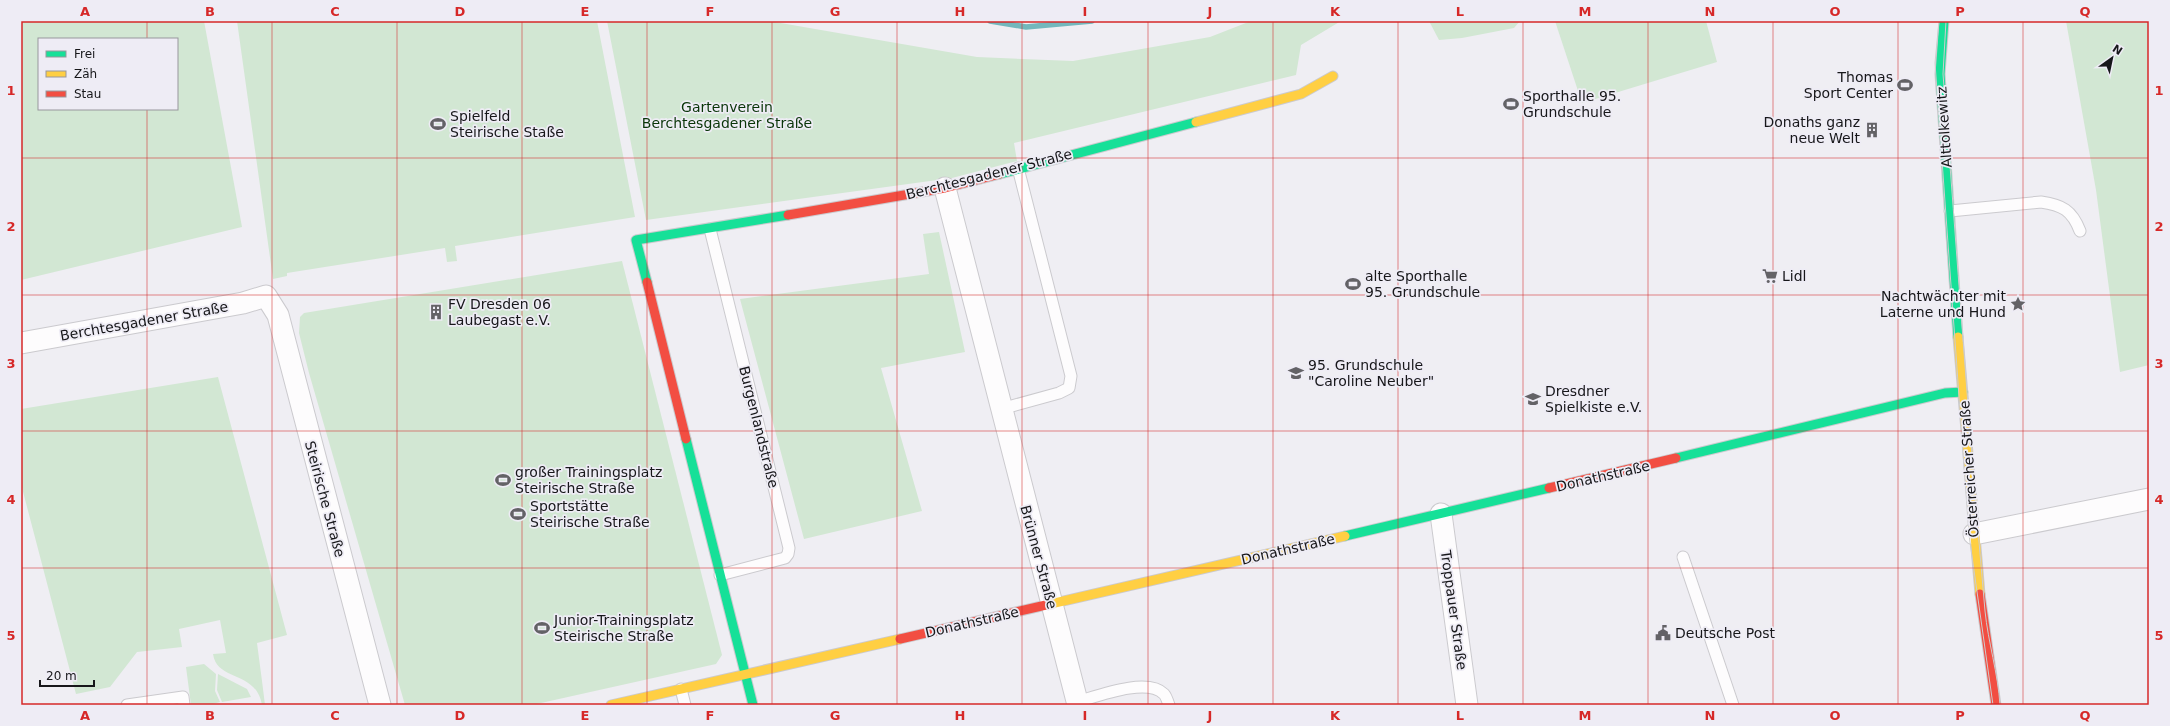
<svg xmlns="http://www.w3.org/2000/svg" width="2170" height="726" font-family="'DejaVu Sans',sans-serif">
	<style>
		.green { fill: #d2e7d3; fill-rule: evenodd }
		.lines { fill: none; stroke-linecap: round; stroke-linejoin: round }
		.stream { stroke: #73b7bc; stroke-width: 5.5 }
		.lane-casing { stroke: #cbcace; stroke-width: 13 }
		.street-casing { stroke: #cbcace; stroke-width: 23 }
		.fast-casing { stroke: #cbcace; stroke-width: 11 }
		.slow-casing { stroke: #cbcace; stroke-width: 11 }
		.jam-casing { stroke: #cbcace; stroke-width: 11 }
		.lane { stroke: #fdfcfd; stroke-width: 11 }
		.street { stroke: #fdfcfd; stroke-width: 21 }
		.fast { stroke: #16e098; stroke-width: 9 }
		.slow { stroke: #ffcf43; stroke-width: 9 }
		.jam { stroke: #f24e42; stroke-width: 9 }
		.tram { stroke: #cdcdce; stroke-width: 1 }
		.grid { fill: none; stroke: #d62828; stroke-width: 1; stroke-opacity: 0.55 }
		.labels { text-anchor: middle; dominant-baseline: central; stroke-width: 3.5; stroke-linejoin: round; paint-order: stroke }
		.poi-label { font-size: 14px; fill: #17171a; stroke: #eeecf5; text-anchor: start }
		.park-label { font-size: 14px; fill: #093508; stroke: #eeecf5 }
		.street-label { font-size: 14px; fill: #17171a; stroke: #eeecf5 }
		.neatline { fill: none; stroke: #d62828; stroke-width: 1.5 }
		.grid-label { font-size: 13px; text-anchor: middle; font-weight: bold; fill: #d62828 }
	</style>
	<rect width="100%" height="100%" fill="#efeef3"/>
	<g class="green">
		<path d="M21,21H204L242,227L21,280ZM39,39H177V109H39Z"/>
		<path d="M237,21H597L635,217L455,246L457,261L447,262L445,248L287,273V276L273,279Z"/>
		<path d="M607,21H769L977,57L1073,61L1210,37L1251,21H1341L1301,45L1296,75L1014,143L1017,161L952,178L646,220Z"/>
		<path d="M1429,21H1520L1514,28L1462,38L1439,40Z"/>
		<path d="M1555,21H1706L1717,62L1582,103Z"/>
		<path d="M2066,21H2149V365L2120,372L2096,190Z"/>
		<path d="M939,232L965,352L881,368L922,511L804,539L740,299L929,274L923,234Z"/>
		<path d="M622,261L722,655L716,664L532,705H405L309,373L299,333L300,317L304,313Z"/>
		<path d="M218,377L287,635L257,643L262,681L226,655L262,681L265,705H262C256,670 217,682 213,654L226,653L220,620L179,629L182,647L137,652L110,687L76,694L21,484V409Z"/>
		<path d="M204,664L216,674L215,691L220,702L209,705H191L186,667Z"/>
		<path d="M218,674L247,689L251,697L222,702L217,690Z"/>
	</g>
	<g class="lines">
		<path class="stream" d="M990,21L1026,27L1092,21"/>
		<defs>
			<g id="lane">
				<path d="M1950,211L2041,202C2062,205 2072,210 2080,231"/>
				<path d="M710,229L789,548L788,554L785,558L720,575"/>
				<path d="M1001,409L1059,393L1069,388L1071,376L1018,168"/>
				<path d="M1683,557L1733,705"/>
				<path d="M681,689L685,705"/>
				<path d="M1077,702C1098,696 1147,677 1164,694C1166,696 1168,702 1169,705"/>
				<path d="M127,705L183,697L184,705"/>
			</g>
			<g id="street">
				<path d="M945,188L1078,705"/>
				<path d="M21,343L243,303L266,296L278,315L380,705"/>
				<path d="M1441,514L1467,705"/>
				<path d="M1974,534L2149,499"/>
			</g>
			<g id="fast">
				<path d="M1944,21L1940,74L1958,337"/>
				<path d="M1000,174L1196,122"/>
				<path d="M647,282L636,240L788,215"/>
				<path d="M686,439L753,705"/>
				<path d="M1676,458L1945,393L1963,392"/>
				<path d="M1345,536L1549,488"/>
			</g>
			<g id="slow">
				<path d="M1196,122L1301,94L1333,76"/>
				<path d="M1958,337L1980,594"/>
				<path d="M1046,605L1345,536"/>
				<path d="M611,705L900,639"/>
			</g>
			<g id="jam">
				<path d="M788,215L945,188L1000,174"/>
				<path d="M647,282L686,439"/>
				<path d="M1549,488L1676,458"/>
				<path d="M1980,594L1996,705"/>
				<path d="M900,639L1046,605"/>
			</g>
		</defs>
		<use href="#lane" class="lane-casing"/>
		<use href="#street" class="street-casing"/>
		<use href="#fast" class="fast-casing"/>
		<use href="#slow" class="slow-casing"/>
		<use href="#jam" class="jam-casing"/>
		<use href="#lane" class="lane"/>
		<use href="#street" class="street"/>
		<use href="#fast" class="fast"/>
		<use href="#slow" class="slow"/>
		<use href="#jam" class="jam"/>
		<g class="tram">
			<path d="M1939,21L1935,63L1969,535L1993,705"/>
			<path d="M1946,21L1943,74C1957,253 1969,432 1985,611C1988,642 1998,673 2000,705"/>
		</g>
	</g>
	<path class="grid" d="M147,21V39M272,21V705M397,21V705M522,21V705M647,21V705M772,21V705M897,21V705M1022,21V705M1148,21V705M1273,21V705M1398,21V705M1523,21V705M1648,21V705M1773,21V705M1898,21V705M2023,21V705M147,109V705M21,158H2149M21,295H2149M21,431H2149M21,568H2149"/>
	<defs>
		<symbol id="stadium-bare" viewBox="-9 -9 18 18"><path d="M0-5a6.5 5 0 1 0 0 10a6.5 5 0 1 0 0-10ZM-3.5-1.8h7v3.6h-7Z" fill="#636266" stroke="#eeecf5" stroke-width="2.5" paint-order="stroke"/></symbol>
		<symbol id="building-bare" viewBox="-9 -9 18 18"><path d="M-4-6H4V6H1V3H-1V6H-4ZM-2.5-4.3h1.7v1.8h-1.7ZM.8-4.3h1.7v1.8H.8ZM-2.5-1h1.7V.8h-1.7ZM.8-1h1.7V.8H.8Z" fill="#636266" stroke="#eeecf5" stroke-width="2.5" paint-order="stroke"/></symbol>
		<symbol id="supermarket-bare" viewBox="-9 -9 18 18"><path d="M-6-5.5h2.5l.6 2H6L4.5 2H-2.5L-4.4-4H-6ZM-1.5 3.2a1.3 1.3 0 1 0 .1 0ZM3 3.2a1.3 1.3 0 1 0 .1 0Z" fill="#636266" stroke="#eeecf5" stroke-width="2.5" paint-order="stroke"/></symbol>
		<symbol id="sight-bare" viewBox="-9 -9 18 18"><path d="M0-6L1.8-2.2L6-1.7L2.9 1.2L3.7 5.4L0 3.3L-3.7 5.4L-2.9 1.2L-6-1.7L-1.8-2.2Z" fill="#636266" stroke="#eeecf5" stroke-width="2.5" paint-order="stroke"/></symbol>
		<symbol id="school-bare" viewBox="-9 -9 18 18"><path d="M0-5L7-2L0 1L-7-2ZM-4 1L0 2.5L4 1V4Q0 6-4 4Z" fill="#636266" stroke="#eeecf5" stroke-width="2.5" paint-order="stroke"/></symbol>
		<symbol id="civic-bare" viewBox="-9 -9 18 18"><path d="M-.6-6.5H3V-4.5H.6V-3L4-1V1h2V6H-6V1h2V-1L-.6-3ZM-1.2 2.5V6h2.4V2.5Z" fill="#636266" stroke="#eeecf5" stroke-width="2.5" paint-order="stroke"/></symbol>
	</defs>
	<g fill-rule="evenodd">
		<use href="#stadium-bare" x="1894" y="74" width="22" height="22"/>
		<use href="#stadium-bare" x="1500" y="93" width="22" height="22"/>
		<use href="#stadium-bare" x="427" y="113" width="22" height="22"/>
		<use href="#building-bare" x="1861" y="119" width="22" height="22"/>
		<use href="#supermarket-bare" x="1759" y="265" width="22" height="22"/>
		<use href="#stadium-bare" x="1342" y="273" width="22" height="22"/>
		<use href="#sight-bare" x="2007" y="293" width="22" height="22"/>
		<use href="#building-bare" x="425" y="301" width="22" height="22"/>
		<use href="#school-bare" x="1285" y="362" width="22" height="22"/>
		<use href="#school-bare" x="1522" y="388" width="22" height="22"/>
		<use href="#stadium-bare" x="492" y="469" width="22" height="22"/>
		<use href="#stadium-bare" x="507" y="503" width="22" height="22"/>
		<use href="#stadium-bare" x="531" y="617" width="22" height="22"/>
		<use href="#civic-bare" x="1652" y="622" width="22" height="22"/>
	</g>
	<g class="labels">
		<g class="poi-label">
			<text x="1893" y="77" text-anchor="end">Thomas<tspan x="1893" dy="16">Sport Center</tspan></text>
			<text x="1523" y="96">Sporthalle 95.<tspan x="1523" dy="16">Grundschule</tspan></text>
			<text x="450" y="116">Spielfeld<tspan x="450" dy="16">Steirische Staße</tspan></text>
			<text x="1860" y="122" text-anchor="end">Donaths ganz<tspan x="1860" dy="16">neue Welt</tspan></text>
			<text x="1365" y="276">alte Sporthalle<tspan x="1365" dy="16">95. Grundschule</tspan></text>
			<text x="1782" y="276">Lidl</text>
			<text x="2006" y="296" text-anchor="end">Nachtwächter mit<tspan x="2006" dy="16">Laterne und Hund</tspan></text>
			<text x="448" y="304">FV Dresden 06<tspan x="448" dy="16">Laubegast e.V.</tspan></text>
			<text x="1308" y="365">95. Grundschule<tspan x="1308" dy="16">"Caroline Neuber"</tspan></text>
			<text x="1545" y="391">Dresdner<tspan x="1545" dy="16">Spielkiste e.V.</tspan></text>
			<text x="515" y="472">großer Trainingsplatz<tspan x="515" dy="16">Steirische Straße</tspan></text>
			<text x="530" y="506">Sportstätte<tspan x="530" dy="16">Steirische Straße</tspan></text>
			<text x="554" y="620">Junior-Trainingsplatz<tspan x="554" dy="16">Steirische Straße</tspan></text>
			<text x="1675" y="633">Deutsche Post</text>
		</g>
		<g class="park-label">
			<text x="727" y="107">Gartenverein<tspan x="727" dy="16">Berchtesgadener Straße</tspan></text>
		</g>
		<g class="street-label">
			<text transform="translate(1944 127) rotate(-94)">Alttolkewitz</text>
			<text transform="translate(989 174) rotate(-14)">Berchtesgadener Straße</text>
			<text transform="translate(144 321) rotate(-10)">Berchtesgadener Straße</text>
			<text transform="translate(759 427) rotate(76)">Burgenlandstraße</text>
			<text transform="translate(1969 469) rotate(-94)">Österreicher Straße</text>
			<text transform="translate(1603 476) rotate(-13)">Donathstraße</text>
			<text transform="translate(325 499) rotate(75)">Steirische Straße</text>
			<text transform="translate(1288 549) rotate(-13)">Donathstraße</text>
			<text transform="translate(1039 557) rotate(75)">Brünner Straße</text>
			<text transform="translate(1454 610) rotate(82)">Troppauer Straße</text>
			<text transform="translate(972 622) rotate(-13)">Donathstraße</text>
		</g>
	</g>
	<rect width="2170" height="726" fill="none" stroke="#eeecf5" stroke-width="44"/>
	<rect x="38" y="38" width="140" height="72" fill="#eeecf5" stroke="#98979d"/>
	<rect x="46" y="51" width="20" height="6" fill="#16e098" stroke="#98979d"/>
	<text x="74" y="58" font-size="12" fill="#17171a">Frei</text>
	<rect x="46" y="71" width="20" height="6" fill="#ffcf43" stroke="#98979d"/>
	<text x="74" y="78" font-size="12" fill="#17171a">Zäh</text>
	<rect x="46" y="91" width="20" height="6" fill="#f24e42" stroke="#98979d"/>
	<text x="74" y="98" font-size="12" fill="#17171a">Stau</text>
	<g transform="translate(2112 58) rotate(33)" stroke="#eeecf5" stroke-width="3" paint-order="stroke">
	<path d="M0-3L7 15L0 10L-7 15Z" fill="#17171a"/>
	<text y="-6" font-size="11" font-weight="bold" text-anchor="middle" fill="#17171a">N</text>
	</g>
	<path d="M40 680v6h54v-6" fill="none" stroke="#17171a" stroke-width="2"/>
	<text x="46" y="680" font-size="12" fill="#17171a" stroke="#eeecf5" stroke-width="3" paint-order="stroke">20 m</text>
	<rect x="22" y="22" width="2126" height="682" class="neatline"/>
	<g class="grid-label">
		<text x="85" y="16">A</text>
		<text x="210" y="16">B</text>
		<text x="335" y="16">C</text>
		<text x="460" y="16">D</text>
		<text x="585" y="16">E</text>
		<text x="710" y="16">F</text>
		<text x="835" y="16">G</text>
		<text x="960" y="16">H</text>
		<text x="1085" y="16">I</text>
		<text x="1210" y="16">J</text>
		<text x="1335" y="16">K</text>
		<text x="1460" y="16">L</text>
		<text x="1585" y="16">M</text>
		<text x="1710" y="16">N</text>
		<text x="1835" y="16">O</text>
		<text x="1960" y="16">P</text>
		<text x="2085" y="16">Q</text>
		<text x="11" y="95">1</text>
		<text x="2159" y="95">1</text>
		<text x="11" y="231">2</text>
		<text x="2159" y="231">2</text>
		<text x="11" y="368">3</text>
		<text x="2159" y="368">3</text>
		<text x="11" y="504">4</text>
		<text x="2159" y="504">4</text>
		<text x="11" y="640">5</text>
		<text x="2159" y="640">5</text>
		<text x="85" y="720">A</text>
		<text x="210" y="720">B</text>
		<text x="335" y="720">C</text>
		<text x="460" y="720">D</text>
		<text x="585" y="720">E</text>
		<text x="710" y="720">F</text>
		<text x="835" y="720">G</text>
		<text x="960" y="720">H</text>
		<text x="1085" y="720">I</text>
		<text x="1210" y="720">J</text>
		<text x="1335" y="720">K</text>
		<text x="1460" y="720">L</text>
		<text x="1585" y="720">M</text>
		<text x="1710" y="720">N</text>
		<text x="1835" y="720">O</text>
		<text x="1960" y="720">P</text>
		<text x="2085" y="720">Q</text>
	</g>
</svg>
